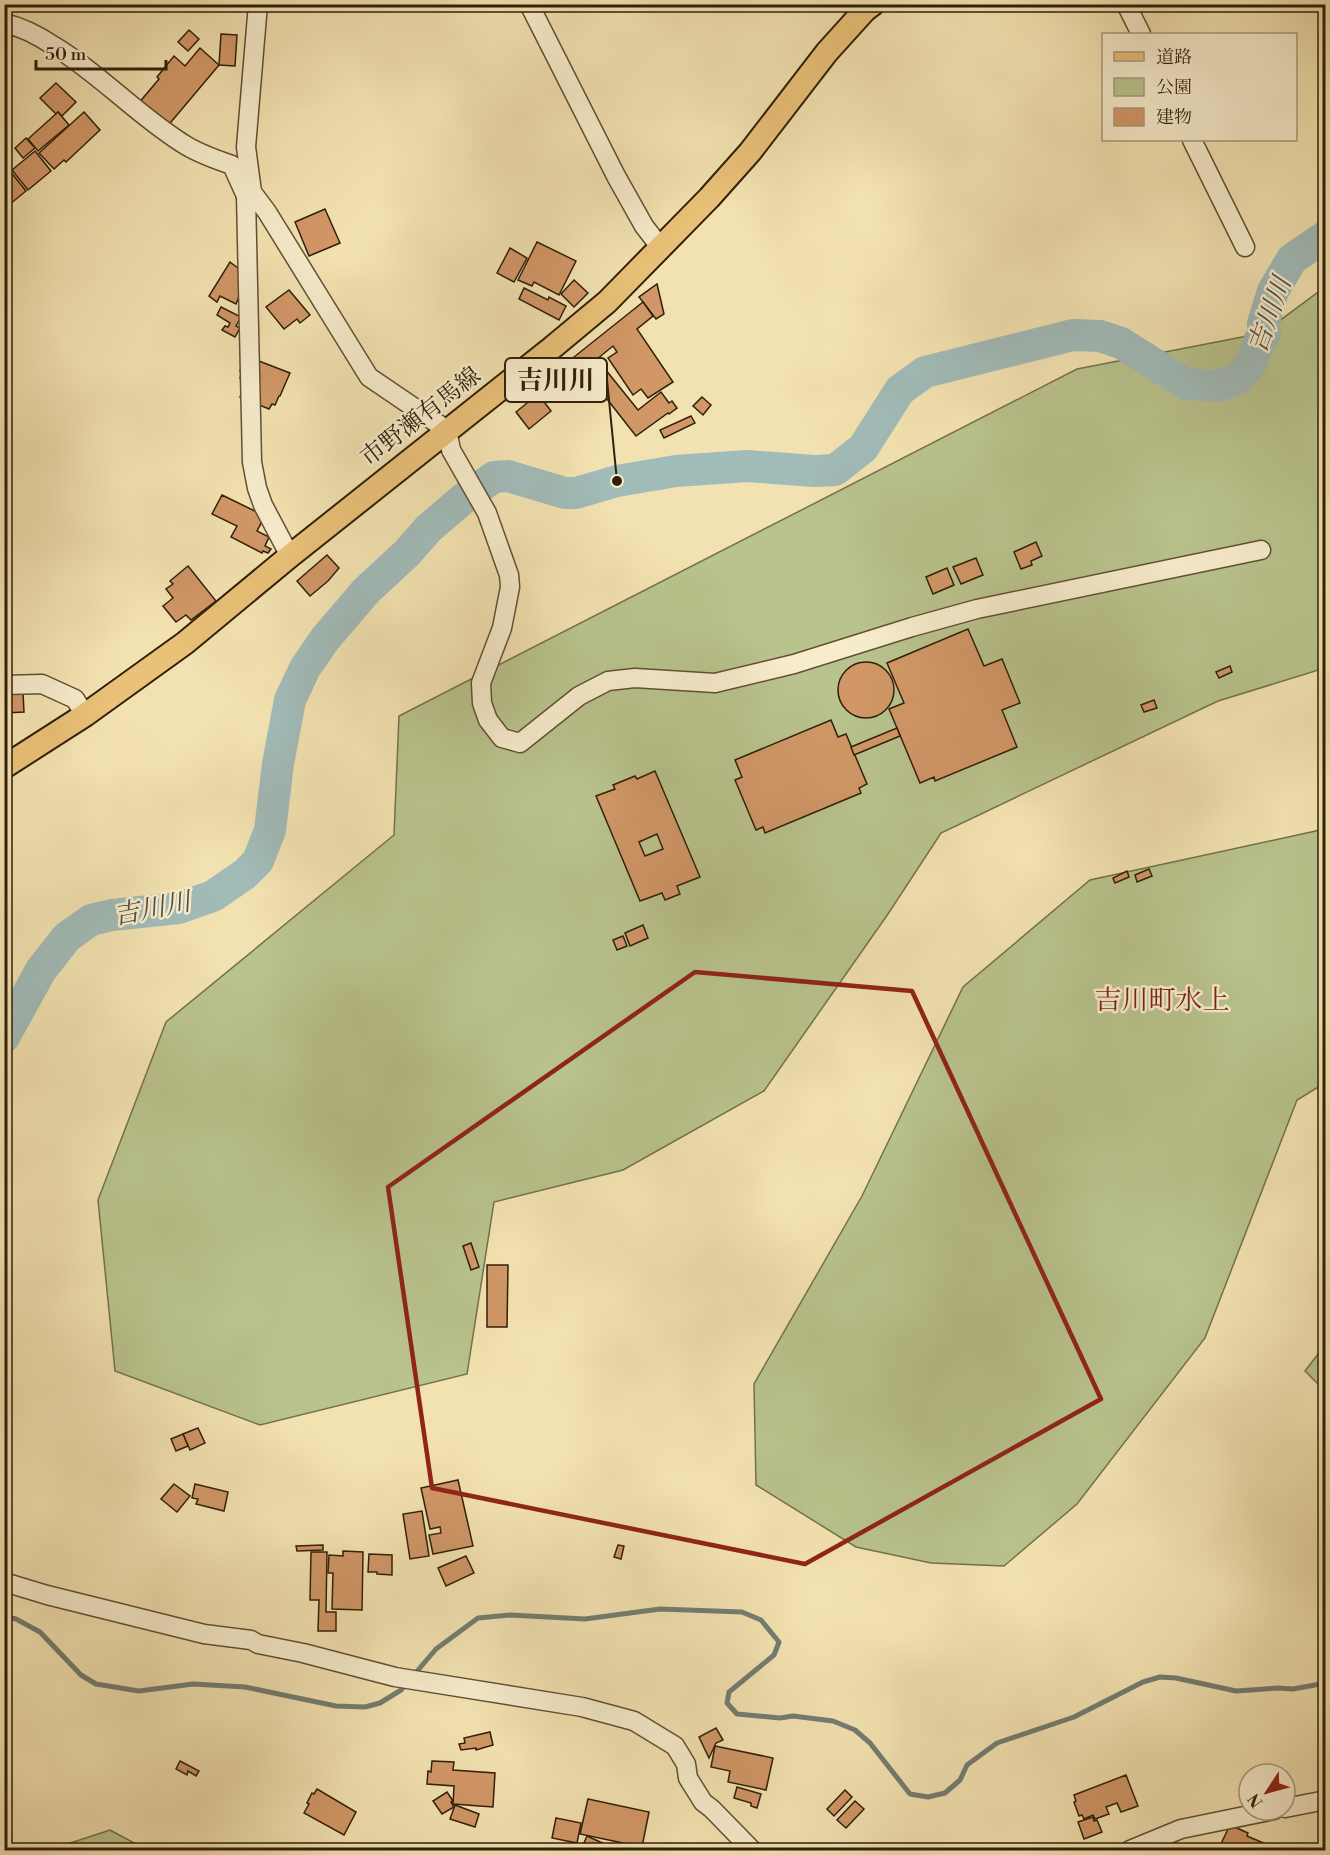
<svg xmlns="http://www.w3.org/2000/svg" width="1330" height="1855" font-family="'Libre Bodoni','Noto Serif JP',serif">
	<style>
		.green { fill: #b9c38d; stroke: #74714c; stroke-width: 1.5 }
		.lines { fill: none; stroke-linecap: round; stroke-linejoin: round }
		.stream { stroke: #737d72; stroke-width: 5 }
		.river { stroke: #a1bbb8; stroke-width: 32 }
		.building { fill: #d19767; stroke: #2f1f0a; stroke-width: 1.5; fill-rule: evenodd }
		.minor-casing { stroke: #605034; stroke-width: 21 }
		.major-casing { stroke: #2f1f0a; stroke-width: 26 }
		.minor { stroke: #f7eccc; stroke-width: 18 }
		.major { stroke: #eac178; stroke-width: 22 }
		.marked { fill: none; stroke: #8f2418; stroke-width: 4.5; stroke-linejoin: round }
		.labels { text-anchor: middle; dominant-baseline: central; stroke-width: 5; stroke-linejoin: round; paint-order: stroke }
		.street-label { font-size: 24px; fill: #2f1f0a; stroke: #f7eccc }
		.water-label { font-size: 26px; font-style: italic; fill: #514e3e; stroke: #f7eccc }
		.quarter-label { font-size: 27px; fill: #7a1f14; stroke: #f7eccc }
		.leader { fill: none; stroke: #2f1f0a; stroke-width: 2 }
		.callout-dot { fill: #2f1f0a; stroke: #f7eccc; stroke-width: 2 }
		.callout { fill: #f7eccc; stroke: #2f1f0a; stroke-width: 2 }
		.callout-label { font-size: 26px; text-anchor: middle; font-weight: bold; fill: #2f1f0a }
	</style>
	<rect width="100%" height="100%" fill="#f3e2b1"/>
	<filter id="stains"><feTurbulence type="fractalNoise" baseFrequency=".00333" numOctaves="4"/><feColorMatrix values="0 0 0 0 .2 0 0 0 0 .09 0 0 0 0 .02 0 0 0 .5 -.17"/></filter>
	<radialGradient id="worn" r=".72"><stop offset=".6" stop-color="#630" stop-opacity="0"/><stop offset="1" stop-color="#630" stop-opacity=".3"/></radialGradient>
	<g class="green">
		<path d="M1325,287V668L1218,701L941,833L888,914L764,1091L623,1170L494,1202L467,1374L260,1425L115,1371L98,1200L166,1022L394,835L399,716L1077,369L1263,333Z"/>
		<path d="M1325,829V1083L1297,1100L1205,1338L1077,1504L1004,1566L931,1563L856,1547L756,1485L754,1384L862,1196L963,987L1090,880Z"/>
		<path d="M1325,1345V1391L1305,1371Z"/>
		<path d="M110,1830L147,1850H49Z"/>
	</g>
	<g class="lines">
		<g class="stream">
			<path d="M4,1616L16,1619L40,1632L81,1675L96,1684L139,1691L193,1684L245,1687L336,1706L365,1707L380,1703L401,1690L407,1683"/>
			<path d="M413,1676L436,1649L478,1618L510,1615L585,1619L660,1609L742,1612L761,1620L779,1642L774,1655L729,1692L727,1703L737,1714L780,1718L793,1716L833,1721L855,1730L870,1743L910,1794L928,1797L945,1793L960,1780L967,1765L997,1743L1074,1717L1143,1682L1160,1677L1176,1678L1236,1691L1278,1688L1293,1689L1326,1683"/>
		</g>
		<path class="river" d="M4,1037L41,970L67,937L91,920L112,915L179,908L213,896L245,874L258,861L270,830L278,764L290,700L305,668L325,639L366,591L407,553L428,529L464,498L494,477L508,476L565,493H576L617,481L676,471L747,466L814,471L835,470L863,448L900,390L925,372L1073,335L1100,336L1121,343L1186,384L1219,386L1239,378L1252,362L1259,341L1265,333L1263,324L1273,291L1292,259L1326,236"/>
	</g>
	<g class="building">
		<path d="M189,30L199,39L188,51L178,42Z"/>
		<path d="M221,34L237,35L235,66L219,65Z"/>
		<path d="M200,48L219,65L166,128L138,104L159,79L157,77L174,56L185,66Z"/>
		<path d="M56,83L76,102L62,116L58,112L56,114L40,98Z"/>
		<path d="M58,112L69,125L38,151L28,139Z"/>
		<path d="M84,112L100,130L66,162L64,160L54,169L39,153Z"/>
		<path d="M26,138L35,148L23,158L15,148Z"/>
		<path d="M35,151L51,171L28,190L12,170Z"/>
		<path d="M10,171L26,191L4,209V176Z"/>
		<path d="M325,209L340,243L309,256L295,222Z"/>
		<path d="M537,242L576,261L559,295L534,282L532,286L518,280Z"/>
		<path d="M510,248L527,258L514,282L497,273Z"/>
		<path d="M230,262L242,271V289L236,304L220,296L217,302L209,296Z"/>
		<path d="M574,280L588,293L574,307L561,294Z"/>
		<path d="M657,284L664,314L656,319L639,297Z"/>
		<path d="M524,288L548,300L549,297L566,306L559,320L519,299Z"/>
		<path d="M289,290L310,315L300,323L297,319L284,329L266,307Z"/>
		<path d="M643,302L653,316L637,329L673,382L648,398L641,389L633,395L608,358L617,352L613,346L597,359L638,410L661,392L669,403L672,401L677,408L669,414L668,413L636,436L574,357Z"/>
		<path d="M221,307L241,317L236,326L240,328L235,337L222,330L225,326L228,327L230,323L217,315Z"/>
		<path d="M246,356L290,373L280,396H279L275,405L272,404L269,409L240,397L246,380L240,378L242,372L240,371Z"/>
		<path d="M538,394L551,411L529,429L516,412Z"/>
		<path d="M702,397L711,405L703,415L693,406Z"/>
		<path d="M691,416L695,423L664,438L660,430Z"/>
		<path d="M222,495L265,516L257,531L269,537L265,546L271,549L268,553L263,551L262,553L231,537L237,526L212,514Z"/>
		<path d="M1036,542L1042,556L1031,561L1032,565L1021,569L1014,552Z"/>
		<path d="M327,555L339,568L328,581L310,596L297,581Z"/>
		<path d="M976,558L983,575L961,584L953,567Z"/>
		<path d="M188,566L216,601L191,620L186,615L176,622L163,606L173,598L166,589L173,584L170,581Z"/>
		<path d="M947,568L954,585L933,594L926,577Z"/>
		<path d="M968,629L984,666L1002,659L1020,703L1002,710L1017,747L935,781L934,777L920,783L889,709L904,703L887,663Z"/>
		<circle cx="866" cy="690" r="28"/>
		<path d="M1230,666L1232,672L1219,678L1216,672Z"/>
		<path d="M4,693H23L24,712L4,713Z"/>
		<path d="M1154,700L1157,708L1144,712L1141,705Z"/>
		<path d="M831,720L838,737L846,734L867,784L859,788L861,793L765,833L763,827L756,830L735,780L742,777L735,760Z"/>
		<path d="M897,728L900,736L854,755L851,747Z"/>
		<path d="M655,771L700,877L677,886L680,894L665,900L662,893L640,901L596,796L615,789L613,785L635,776L637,779ZM657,834L663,849L645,856L639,842Z"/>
		<path d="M1149,869L1152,876L1137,882L1135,875Z"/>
		<path d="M1127,871L1129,877L1115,883L1113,878Z"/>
		<path d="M643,925L648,938L630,946L625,933Z"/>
		<path d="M623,936L627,946L617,950L613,940Z"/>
		<path d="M471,1243L479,1267L471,1270L463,1246Z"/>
		<path d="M487,1265H508L507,1327H487Z"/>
		<path d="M198,1428L205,1443L190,1450L183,1434Z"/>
		<path d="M183,1434L188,1446L176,1451L171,1439Z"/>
		<path d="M458,1480L473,1546L433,1554L429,1535L441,1533L440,1527L430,1529L421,1488Z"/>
		<path d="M174,1484L190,1496L177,1512L161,1499Z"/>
		<path d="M195,1484L228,1492L224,1511L196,1504L198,1499L192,1498Z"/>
		<path d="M422,1511L429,1556L410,1559L403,1514Z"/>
		<path d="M323,1545V1550L297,1551L296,1546Z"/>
		<path d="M618,1545L624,1546L621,1559L614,1557Z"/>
		<path d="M343,1551L363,1552L362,1610L332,1609L333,1573H328L329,1555L343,1556Z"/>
		<path d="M311,1552H327L326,1612H336V1631H318L319,1600H310Z"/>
		<path d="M369,1554L392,1555V1575L377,1574V1572H368Z"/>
		<path d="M466,1556L474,1573L446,1586L438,1568Z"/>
		<path d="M716,1728L723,1740L716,1743L709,1758L699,1737Z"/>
		<path d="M490,1732L493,1745L476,1750V1748L461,1750L459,1744L465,1743L464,1738Z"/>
		<path d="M715,1746L773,1758L766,1790L728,1782L730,1771L711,1767Z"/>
		<path d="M180,1761L199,1771L196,1776L188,1771L187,1775L176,1769Z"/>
		<path d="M432,1761L454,1762L453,1770L495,1773L493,1807L453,1804L454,1786L427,1784L428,1771L431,1772Z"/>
		<path d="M1126,1775L1138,1806L1121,1812L1117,1803L1106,1807L1109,1814L1095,1819L1093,1815L1084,1819L1082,1815L1079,1816L1074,1802L1076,1801L1074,1795Z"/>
		<path d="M737,1787L761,1794L757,1808L751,1806V1803L734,1798Z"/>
		<path d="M317,1789L356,1812L344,1835L304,1813L309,1804L307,1803L312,1793L314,1794Z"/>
		<path d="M845,1790L852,1797L834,1816L827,1809Z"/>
		<path d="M447,1792L453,1801L451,1802L454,1807L442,1814L433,1801Z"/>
		<path d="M588,1799L649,1812L642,1847L580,1834Z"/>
		<path d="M855,1801L864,1809L846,1828L837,1820Z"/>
		<path d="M455,1805L479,1814L475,1827L450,1819Z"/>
		<path d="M1093,1817L1094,1821L1097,1820L1102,1832L1084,1839L1078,1822Z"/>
		<path d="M556,1818L581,1823L577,1843L552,1838Z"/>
		<path d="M1230,1825L1248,1833L1247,1836L1280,1850H1218Z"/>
		<path d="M587,1836L618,1850H581Z"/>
	</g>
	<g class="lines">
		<defs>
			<g id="minor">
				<path d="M258,4L246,147L252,192L267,212L369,377L447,430L451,450L487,513L509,575L510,587L502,628L481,683L482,703L488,720L502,738L520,743L579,696L608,681L635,678L715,683L794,664L912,627L977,609L1261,550"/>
				<path d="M529,4L616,176L644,226L661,248"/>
				<path d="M1126,4L1141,34"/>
				<path d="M4,23C22,27 39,36 54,46C100,74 136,114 182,143C197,153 214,159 232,165L246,196"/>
				<path d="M1192,140L1245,247"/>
				<path d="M252,192L246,196L252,462L257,488L263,505L290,556"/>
				<path d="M4,685L42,684L75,699L85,715"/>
				<path d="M4,1582L47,1595L204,1634L251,1640L258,1644L303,1653L395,1677L582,1707L634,1721L675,1746L686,1764L688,1778L703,1802L712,1809L752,1850"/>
				<path d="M1285,1808L1326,1800"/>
				<path d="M1130,1850L1181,1829L1274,1810"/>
			</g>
			<path id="major" d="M4,767L85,715L185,643L290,556L553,347L607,302L709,198L750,152L827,52L865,10L873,4"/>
		</defs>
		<use href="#minor" class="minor-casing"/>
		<use href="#major" class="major-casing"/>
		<use href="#minor" class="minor"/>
		<use href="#major" class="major"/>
	</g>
	<path class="marked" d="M695,972L912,991L1101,1399L805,1564L432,1488L388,1187Z"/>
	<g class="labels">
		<g class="street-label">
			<text transform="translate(421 417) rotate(-38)">市野瀬有馬線</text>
		</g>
		<g class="water-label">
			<text transform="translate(1270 315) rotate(-70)">吉川川</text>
			<text transform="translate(152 909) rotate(-11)">吉川川</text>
		</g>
		<g class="quarter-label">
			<text x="1162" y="1001">吉川町水上</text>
		</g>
	</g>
	<path class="leader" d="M617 481L607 380"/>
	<circle class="callout-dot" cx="617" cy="481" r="6"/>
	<rect class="callout" x="505" y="358" width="102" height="44" rx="6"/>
	<g class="callout-label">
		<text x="556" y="389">吉川川</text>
	</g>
	<rect width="1330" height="1855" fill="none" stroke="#f3e2b1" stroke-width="24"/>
	<rect x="6" y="6" width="1318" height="1843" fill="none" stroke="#2f1f0a" stroke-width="3"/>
	<rect x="12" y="12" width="1306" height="1831" fill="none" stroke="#2f1f0a" stroke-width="1.5"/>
	<rect x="1102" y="33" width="195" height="108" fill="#f7eccc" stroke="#a79a7e" stroke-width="1.5"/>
	<rect x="1114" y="52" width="30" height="9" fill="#eac178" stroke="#a79a7e" stroke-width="1.5"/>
	<text x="1156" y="63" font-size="18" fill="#2f1f0a">道路</text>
	<rect x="1114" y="78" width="30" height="18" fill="#b9c38d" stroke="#a79a7e" stroke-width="1.5"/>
	<text x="1156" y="93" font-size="18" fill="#2f1f0a">公園</text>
	<rect x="1114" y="108" width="30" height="18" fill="#d19767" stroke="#a79a7e" stroke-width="1.5"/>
	<text x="1156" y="123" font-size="18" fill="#2f1f0a">建物</text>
	<g transform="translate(1267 1792) rotate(234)"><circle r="28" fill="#f7eccc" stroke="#a79a7e" stroke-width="1.5"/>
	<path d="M0-4.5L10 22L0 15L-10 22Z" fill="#8f2418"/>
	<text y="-9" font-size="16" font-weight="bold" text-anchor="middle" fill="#2f1f0a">N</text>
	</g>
	<path d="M36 60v9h130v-9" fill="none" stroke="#2f1f0a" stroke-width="3"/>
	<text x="45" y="60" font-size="18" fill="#2f1f0a" stroke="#f7eccc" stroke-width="4.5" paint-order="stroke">50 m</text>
	<rect width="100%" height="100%" filter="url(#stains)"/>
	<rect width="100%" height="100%" fill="url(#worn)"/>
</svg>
